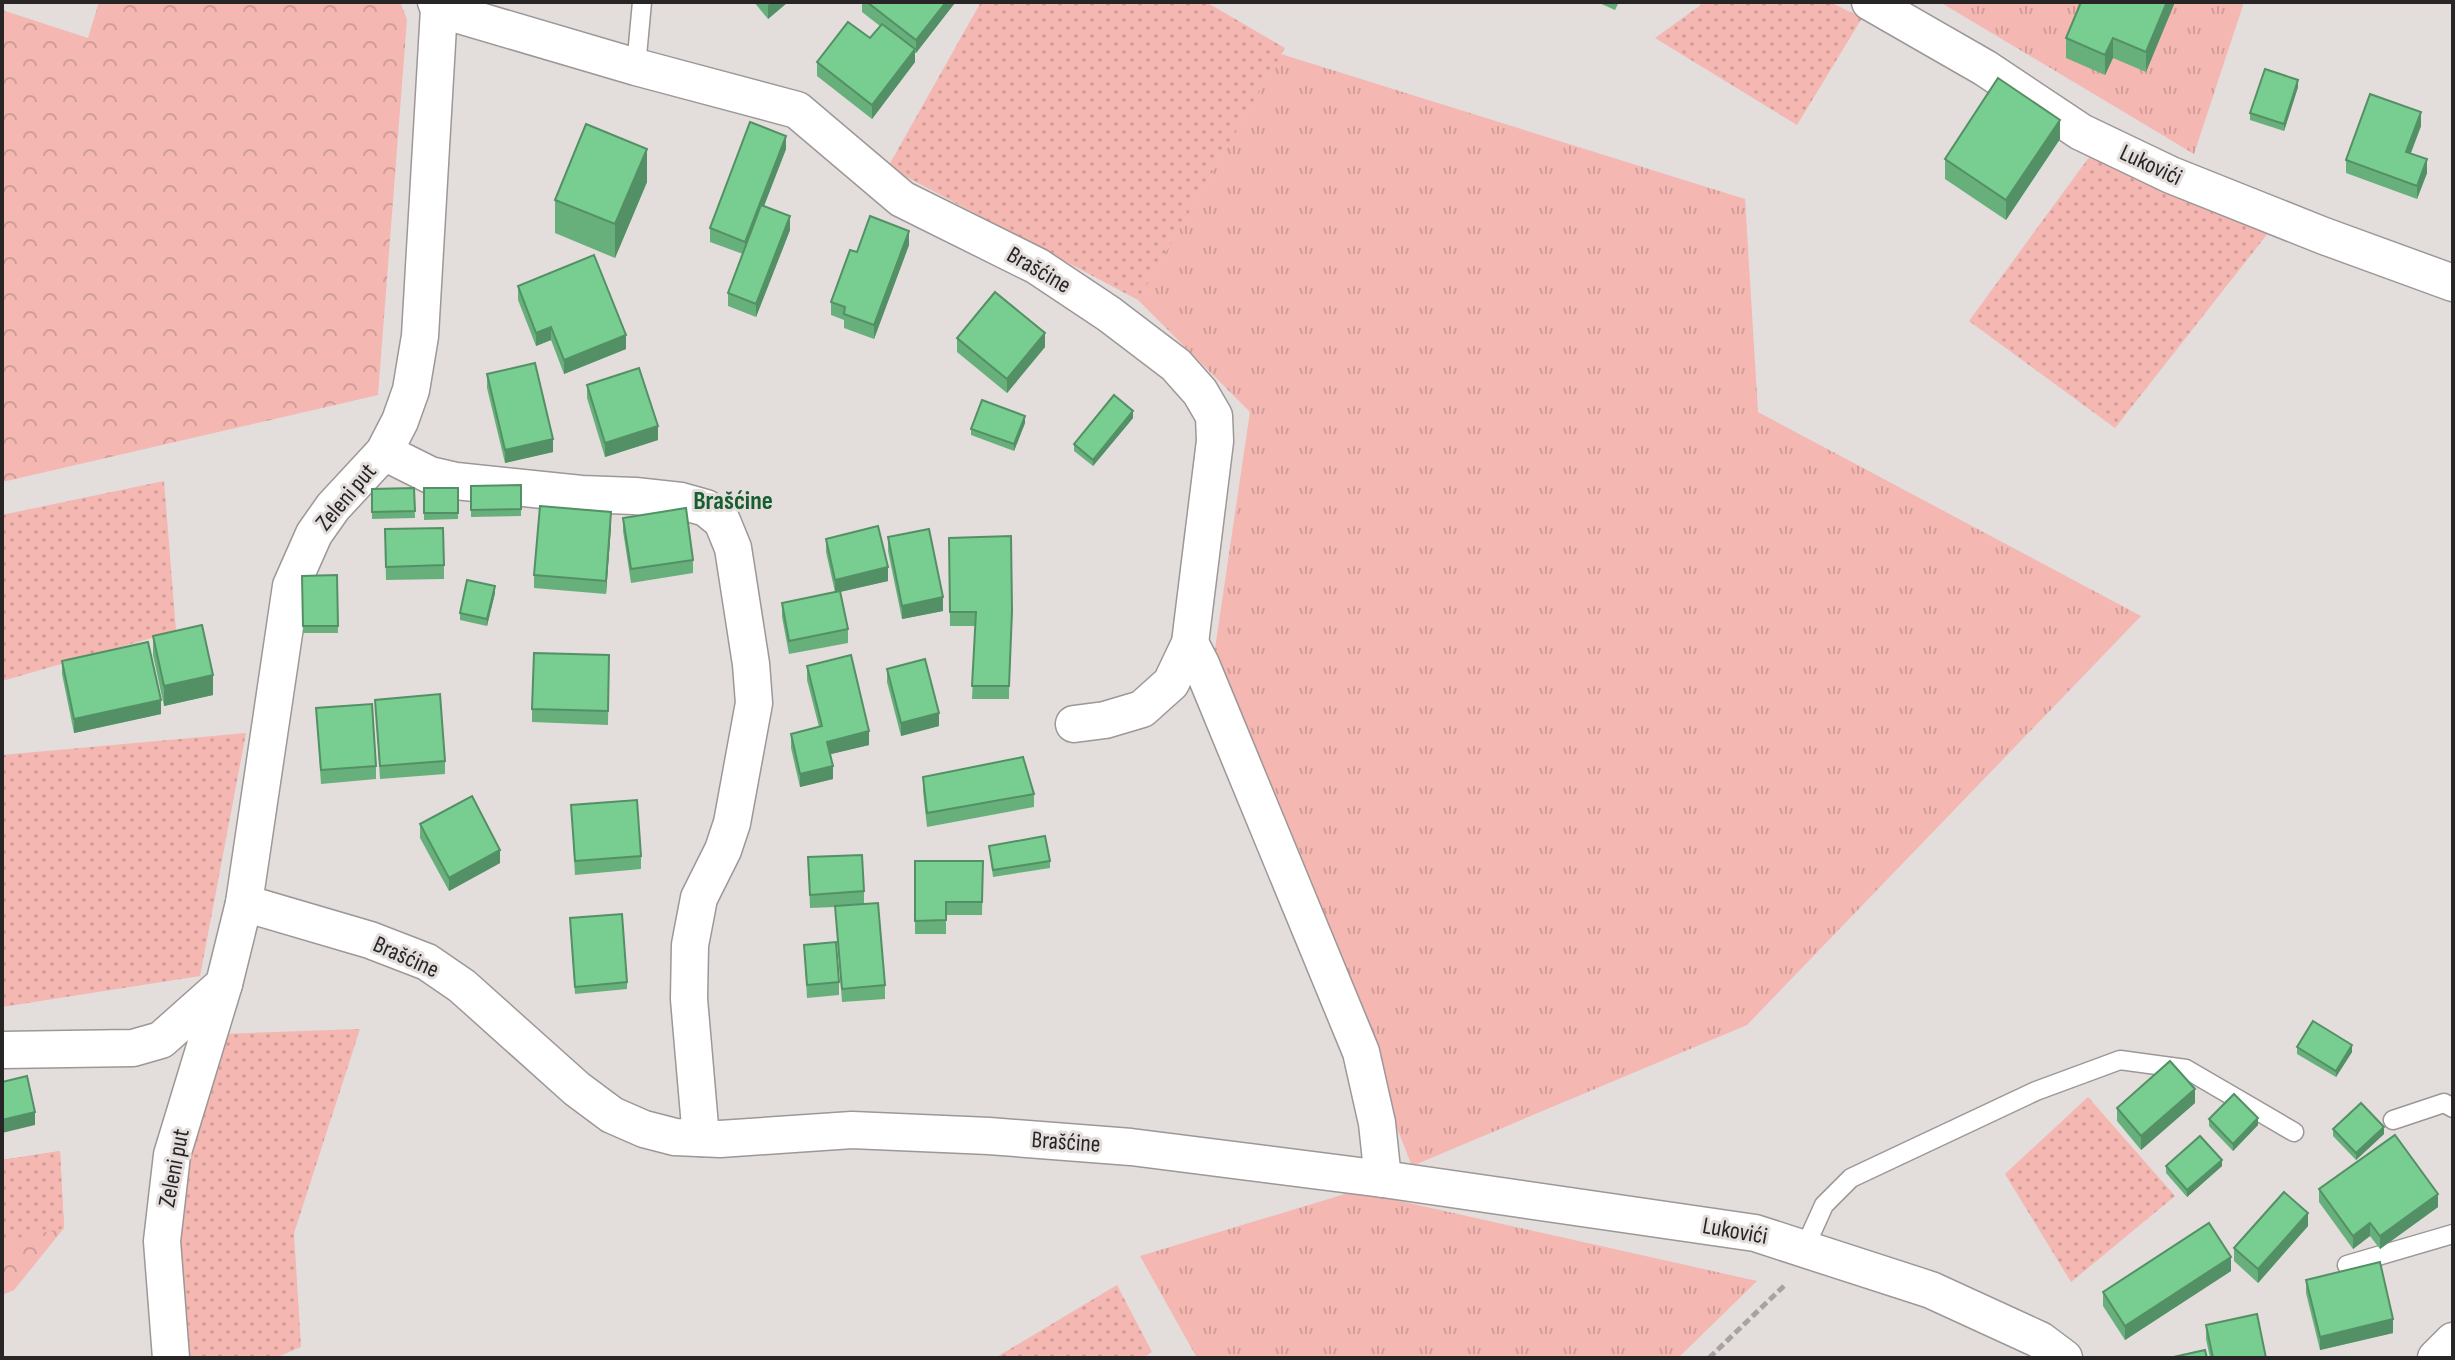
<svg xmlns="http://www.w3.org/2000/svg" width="2455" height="1360" font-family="'Sofia Sans Condensed',sans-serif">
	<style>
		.grass { fill: url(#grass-tufts) }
		.forest { fill: url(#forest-crowns) }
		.park { fill: url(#park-dots) }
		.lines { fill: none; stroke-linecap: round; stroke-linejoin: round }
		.service-casing { stroke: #9d9797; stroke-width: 21 }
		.minor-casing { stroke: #9d9797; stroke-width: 39 }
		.path { stroke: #a8a3a2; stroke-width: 5; stroke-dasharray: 8 4; stroke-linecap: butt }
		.service { stroke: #fff; stroke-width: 18 }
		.minor { stroke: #fff; stroke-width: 36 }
		.wall { fill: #67b07c }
		.shaded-wall { fill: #549065 }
		.building { fill: #78cd90; stroke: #549065; stroke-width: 2 }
		.labels { text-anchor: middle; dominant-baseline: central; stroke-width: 6; stroke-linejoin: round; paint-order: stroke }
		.street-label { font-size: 24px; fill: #272525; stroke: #e3dddc }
		.neighbourhood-label { font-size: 26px; font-weight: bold; fill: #175e31; stroke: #e3dddc }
	</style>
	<defs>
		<pattern id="grass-tufts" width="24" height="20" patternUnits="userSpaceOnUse" patternTransform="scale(2)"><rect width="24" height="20" fill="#f4b7b1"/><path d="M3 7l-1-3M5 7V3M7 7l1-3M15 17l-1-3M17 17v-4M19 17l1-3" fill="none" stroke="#d19d98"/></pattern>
		<pattern id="forest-crowns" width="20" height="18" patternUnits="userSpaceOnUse" patternTransform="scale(2)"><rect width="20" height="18" fill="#f4b7b1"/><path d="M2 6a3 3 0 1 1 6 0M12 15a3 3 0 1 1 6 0" fill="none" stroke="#d19d98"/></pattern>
		<pattern id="park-dots" width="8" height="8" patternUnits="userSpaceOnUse" patternTransform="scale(2)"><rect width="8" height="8" fill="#f4b7b1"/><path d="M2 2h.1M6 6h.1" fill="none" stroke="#d19d98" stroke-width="1.8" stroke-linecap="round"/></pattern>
	</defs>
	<rect width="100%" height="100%" fill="#e3dddc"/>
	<g class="grass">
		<path d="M1940,2H2244L2194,154Z"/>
		<path d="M1281,54L1745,199L1758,412L2141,616L1747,1025L1412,1166L1213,662L1250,412L1138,300Z"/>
		<path d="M1355,1191L1757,1281L1678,1358H1197L1140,1256Z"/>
	</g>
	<g class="forest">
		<path d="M99,2H400L407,19L378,395L2,482V10L88,38Z"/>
		<path d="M60,1151L64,1228L14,1290L2,1295V1160Z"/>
	</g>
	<g class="park">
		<path d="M981,2H1206L1285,48L1138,300L888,167Z"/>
		<path d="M1705,2H1830L1862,18L1797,125L1655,38Z"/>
		<path d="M2090,156L2272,228L2115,428L1969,321Z"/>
		<path d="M164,481L176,631L2,681V515Z"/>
		<path d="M246,733L200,976L2,1007V755Z"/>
		<path d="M360,1029L294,1233L301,1347L275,1358H187L173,1215L222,1034Z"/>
		<path d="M2088,1097L2175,1196L2071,1282L2005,1174Z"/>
		<path d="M60,1151L64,1228L2,1242V1160Z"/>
		<path d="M1117,1285L1152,1352L1142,1358H995Z"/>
	</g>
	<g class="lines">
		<defs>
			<g id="service">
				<path d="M636,67L642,2"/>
				<path d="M2393,1120L2444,1103L2453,1108"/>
				<path d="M1805,1247L1824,1205L1851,1178L2036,1091L2120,1060L2186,1069L2294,1132"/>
				<path d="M2347,1265L2453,1234"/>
			</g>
			<g id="minor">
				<path d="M436,2L439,9L636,67L797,110L902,199L1037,266L1109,314L1176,365L1200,392L1214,416L1215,441L1190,643L1171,683L1142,709L1105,720L1074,724"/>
				<path d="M1870,2L1985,68L2081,132L2171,175L2324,236L2453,283"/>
				<path d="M384,452L430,475L456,481L581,494L635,496L681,501L706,508L722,521L733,548L751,664L754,703L732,823L723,850L699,898L690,945L689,999L701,1138"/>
				<path d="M1190,643L1201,664L1361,1052L1377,1123L1383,1179"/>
				<path d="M244,903L370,940L427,962L462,986L577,1089L612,1115L644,1129L675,1137L720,1139L852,1130L989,1136L1131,1147L1383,1179L1755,1233L1931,1290L2040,1340L2064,1358"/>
				<path d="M2,1050L133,1048L161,1040L224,984L244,903L291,586L314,534L333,507L384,452L400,421L411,390L420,336L439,9"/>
				<path d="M171,1358L162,1241L172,1155L224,984"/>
				<path d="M2436,1358L2453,1341"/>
			</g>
		</defs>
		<use href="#service" class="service-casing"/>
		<use href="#minor" class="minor-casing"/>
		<path class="path" d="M1709,1358L1786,1284"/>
		<use href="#service" class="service"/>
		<use href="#minor" class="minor"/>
	</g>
	<g class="wall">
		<path d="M754,2H788L768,19Z"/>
		<path d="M862,2H955L916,53H915V62L872,119L817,76V62L870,38L880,26L862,12Z"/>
		<path d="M1597,2H1619L1615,10Z"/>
		<path d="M2175,2L2146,72L2113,58L2105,75L2066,58V38Z"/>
		<path d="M2298,87L2284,131L2250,120V113Z"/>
		<path d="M2421,126L2411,153L2427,173L2417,199L2346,173V160Z"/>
		<path d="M2060,139L2006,220L1945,179V159Z"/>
		<path d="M786,149L764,206L790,230L756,317L728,306V293L743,254L710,242V228Z"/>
		<path d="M647,182L615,258L555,233V200Z"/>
		<path d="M909,245L874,339L844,328V320L831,315V302L857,252Z"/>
		<path d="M518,286L626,349L564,374L551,340L536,346L518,300Z"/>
		<path d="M957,338L1045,347L1007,393L957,352Z"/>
		<path d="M487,374L553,452L505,463L487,388Z"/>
		<path d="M587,385L658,440L605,457L587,398Z"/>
		<path d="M1133,418L1093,466L1074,451V444Z"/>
		<path d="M1025,423L1014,451L971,435V429Z"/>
		<path d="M521,485V516L471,517V486Z"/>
		<path d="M414,488L415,518L372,519V489Z"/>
		<path d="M424,488H458V519L424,520Z"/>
		<path d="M623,518L693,560V573L631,583L623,531Z"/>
		<path d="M611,526L606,594L534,588V575Z"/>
		<path d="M385,529L444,565V579L386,580Z"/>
		<path d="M1011,536L1009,699H972L975,626H950L949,538Z"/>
		<path d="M888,537L943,611L902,619L888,551Z"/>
		<path d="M826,539L888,581L840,592L848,629V643L789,654L782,617V603L835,592L826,552Z"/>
		<path d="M337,575L338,633H303L302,576Z"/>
		<path d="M495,593L487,626L460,620V613Z"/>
		<path d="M153,636L213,695L164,706L153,655Z"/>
		<path d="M609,655L608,725L532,722V709Z"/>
		<path d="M62,661L161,714L74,733L62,674Z"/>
		<path d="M807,666L869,745L831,754L833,779L800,787L791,748V734L819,727L807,680Z"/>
		<path d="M887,669L939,726L901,736L887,682Z"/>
		<path d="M375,700L445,761V774L380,779Z"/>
		<path d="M316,708L376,766V779L321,784Z"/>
		<path d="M923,777L1034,794V807L927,827L923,791Z"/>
		<path d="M571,805L641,856V869L575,875Z"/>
		<path d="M420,824L500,863L449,891L420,838Z"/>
		<path d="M989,846L1050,861V868L993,877Z"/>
		<path d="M808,857L864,891V904L885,985V999L842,1002L835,907L810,908Z"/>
		<path d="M915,861H983L982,915H946V934H915Z"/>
		<path d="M570,925L627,982V989L575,994Z"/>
		<path d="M804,945L839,982V995L807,998Z"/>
		<path d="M2297,1047L2352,1052L2336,1077L2297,1054Z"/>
		<path d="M2195,1103L2141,1150L2117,1121V1108Z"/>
		<path d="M2209,1119L2258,1125L2233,1151L2209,1126Z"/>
		<path d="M2333,1129L2384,1134L2356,1160L2333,1136Z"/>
		<path d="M2166,1166H2222L2187,1197L2166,1173Z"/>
		<path d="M2319,1189L2438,1207L2380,1249L2370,1236L2353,1249L2319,1202Z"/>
		<path d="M2308,1226L2258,1283L2234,1261V1248Z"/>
		<path d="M2231,1271L2125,1340L2103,1306V1292Z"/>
		<path d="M2306,1280L2393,1333L2320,1350L2306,1293Z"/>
		<path d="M2206,1325L2266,1358H2210L2206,1339Z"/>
	</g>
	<g class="shaded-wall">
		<path d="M772,2H788L768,19V5Z"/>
		<path d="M946,2H955V3L916,53V40Z"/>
		<path d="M2167,2H2175L2146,72V52Z"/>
		<path d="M2113,38V58L2105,75V55Z"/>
		<path d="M915,49V62L872,119V105Z"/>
		<path d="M2298,80V87L2284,131V124Z"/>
		<path d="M2421,112V126L2406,165V152Z"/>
		<path d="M2060,120V139L2006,220V200Z"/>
		<path d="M786,136V149L745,255V242Z"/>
		<path d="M647,149V182L615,258V224Z"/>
		<path d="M2427,159V173L2417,199V186Z"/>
		<path d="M790,216V230L756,317V304Z"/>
		<path d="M909,231V245L874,339V325Z"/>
		<path d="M551,327V340L536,346V333Z"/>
		<path d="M1045,333V347L1007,393V379Z"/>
		<path d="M626,335V349L564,374V360Z"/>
		<path d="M1133,411V418L1093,466V460Z"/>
		<path d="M1025,416V423L1014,451V444Z"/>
		<path d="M658,426V440L605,457V443Z"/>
		<path d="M553,439V452L505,463V450Z"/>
		<path d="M611,512V526L606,594V581Z"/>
		<path d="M888,567V581L835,593V580Z"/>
		<path d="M495,586V593L487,626V619Z"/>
		<path d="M943,597V611L902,619V606Z"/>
		<path d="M213,675V695L164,706V686Z"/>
		<path d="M161,700V714L74,733V719Z"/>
		<path d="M939,713V726L901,736V723Z"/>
		<path d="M869,731V745L827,755V742Z"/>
		<path d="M833,766V779L800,787V774Z"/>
		<path d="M500,850V863L449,891V878Z"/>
		<path d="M2352,1045V1052L2336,1077V1071Z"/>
		<path d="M2195,1089V1103L2141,1150V1136Z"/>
		<path d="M35,1112V1125L2,1133V1120Z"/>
		<path d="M2258,1118V1125L2233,1151V1144Z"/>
		<path d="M2384,1127V1134L2356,1160V1153Z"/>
		<path d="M2222,1160V1166L2187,1197V1190Z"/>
		<path d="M2438,1194V1207L2380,1249V1236Z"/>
		<path d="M2308,1213V1226L2258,1283V1269Z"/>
		<path d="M2370,1223V1236L2353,1249V1236Z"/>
		<path d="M2231,1257V1271L2125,1340V1326Z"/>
		<path d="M2393,1319V1333L2320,1350V1337Z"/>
	</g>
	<g class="building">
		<path d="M867,2H946L916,40Z"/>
		<path d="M2081,2H2167L2146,52L2113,38L2105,55L2066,38Z"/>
		<path d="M848,22L870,38L882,24L915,49L872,105L817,62Z"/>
		<path d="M2265,69L2298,80L2284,124L2250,113Z"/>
		<path d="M1998,78L2060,120L2006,200L1945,159Z"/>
		<path d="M2370,94L2421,112L2406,152L2427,159L2417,186L2346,160Z"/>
		<path d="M750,122L786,136L745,242L710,228Z"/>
		<path d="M586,124L647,149L615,224L555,200Z"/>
		<path d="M761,205L790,216L756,304L728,293Z"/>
		<path d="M870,216L909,231L874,325L844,314L845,307L831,302L850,250L857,252Z"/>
		<path d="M594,255L626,335L564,360L551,327L536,333L518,286Z"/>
		<path d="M995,292L1045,333L1007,379L957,338Z"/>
		<path d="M535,363L553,439L505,450L487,374Z"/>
		<path d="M639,368L658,426L605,443L587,385Z"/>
		<path d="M1114,395L1133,411L1093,460L1074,444Z"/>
		<path d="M982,400L1025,416L1014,444L971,429Z"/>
		<path d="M521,485V509L471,510V486Z"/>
		<path d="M414,488L415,511L372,512V489Z"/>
		<rect x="424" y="488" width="34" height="25"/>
		<path d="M540,506L611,512L606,581L534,575Z"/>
		<path d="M686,508L693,560L631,569L623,518Z"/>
		<path d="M878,526L888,567L835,580L826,539Z"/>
		<path d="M443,528L444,565L386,567L385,529Z"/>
		<path d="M929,529L943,597L902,606L888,537Z"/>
		<path d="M1011,536L1012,611L1009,686H972L976,612H950L949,538Z"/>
		<path d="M337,575L338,626H303L302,576Z"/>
		<path d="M467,580L495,586L487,619L460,613Z"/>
		<path d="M840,591L848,629L789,641L782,603Z"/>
		<path d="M202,625L213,675L164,686L153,636Z"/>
		<path d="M148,642L161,700L74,719L62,661Z"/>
		<path d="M534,653L609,655L608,711L532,709Z"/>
		<path d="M851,655L869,731L827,742L833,766L800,774L791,734L822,726L807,666Z"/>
		<path d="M925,659L939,713L901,723L887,669Z"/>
		<path d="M440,694L445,761L380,766L375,700Z"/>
		<path d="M372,704L376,766L321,770L316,708Z"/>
		<path d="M1023,757L1034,794L927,813L923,777Z"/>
		<path d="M472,796L500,850L449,878L420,824Z"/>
		<path d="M637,800L641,856L575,861L571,805Z"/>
		<path d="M1045,836L1050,861L993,870L989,846Z"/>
		<path d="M862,855L864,891L810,895L808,857Z"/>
		<path d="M915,861H983L982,902H946V920L915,921Z"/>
		<path d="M878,903L885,985L842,989L835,906Z"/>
		<path d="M622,914L627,982L575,987L570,918Z"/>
		<path d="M836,942L839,982L807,985L804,945Z"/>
		<path d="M2313,1021L2352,1045L2336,1071L2297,1047Z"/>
		<path d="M2170,1061L2195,1089L2141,1136L2117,1108Z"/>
		<path d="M27,1076L35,1112L2,1120V1082Z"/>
		<path d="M2234,1094L2258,1118L2233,1144L2209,1119Z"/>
		<path d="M2361,1103L2384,1127L2356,1153L2333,1129Z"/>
		<path d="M2395,1135L2438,1194L2380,1236L2370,1223L2353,1236L2319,1189Z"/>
		<path d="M2200,1136L2222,1160L2187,1190L2166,1166Z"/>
		<path d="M2284,1192L2308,1213L2258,1269L2234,1248Z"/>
		<path d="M2209,1223L2231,1257L2125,1326L2103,1292Z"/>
		<path d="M2380,1262L2393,1319L2320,1337L2306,1280Z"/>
		<path d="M2257,1314L2266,1358H2213L2206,1325Z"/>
		<path d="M2205,1350L2207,1358H2169Z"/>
	</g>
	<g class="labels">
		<g class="street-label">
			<text transform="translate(2151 165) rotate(25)">Lukovići</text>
			<text transform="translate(1039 270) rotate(30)">Brašćine</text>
			<text transform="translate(346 497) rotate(-50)">Zeleni put</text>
			<text transform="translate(406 957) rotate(24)">Brašćine</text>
			<text transform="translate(1066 1142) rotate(4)">Brašćine</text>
			<text transform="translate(174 1168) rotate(-79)">Zeleni put</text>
			<text transform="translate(1735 1231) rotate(10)">Lukovići</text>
		</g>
		<g class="neighbourhood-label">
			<text x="733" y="501">Brašćine</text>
		</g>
	</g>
	<rect width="2455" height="1360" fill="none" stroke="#272525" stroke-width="8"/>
</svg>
